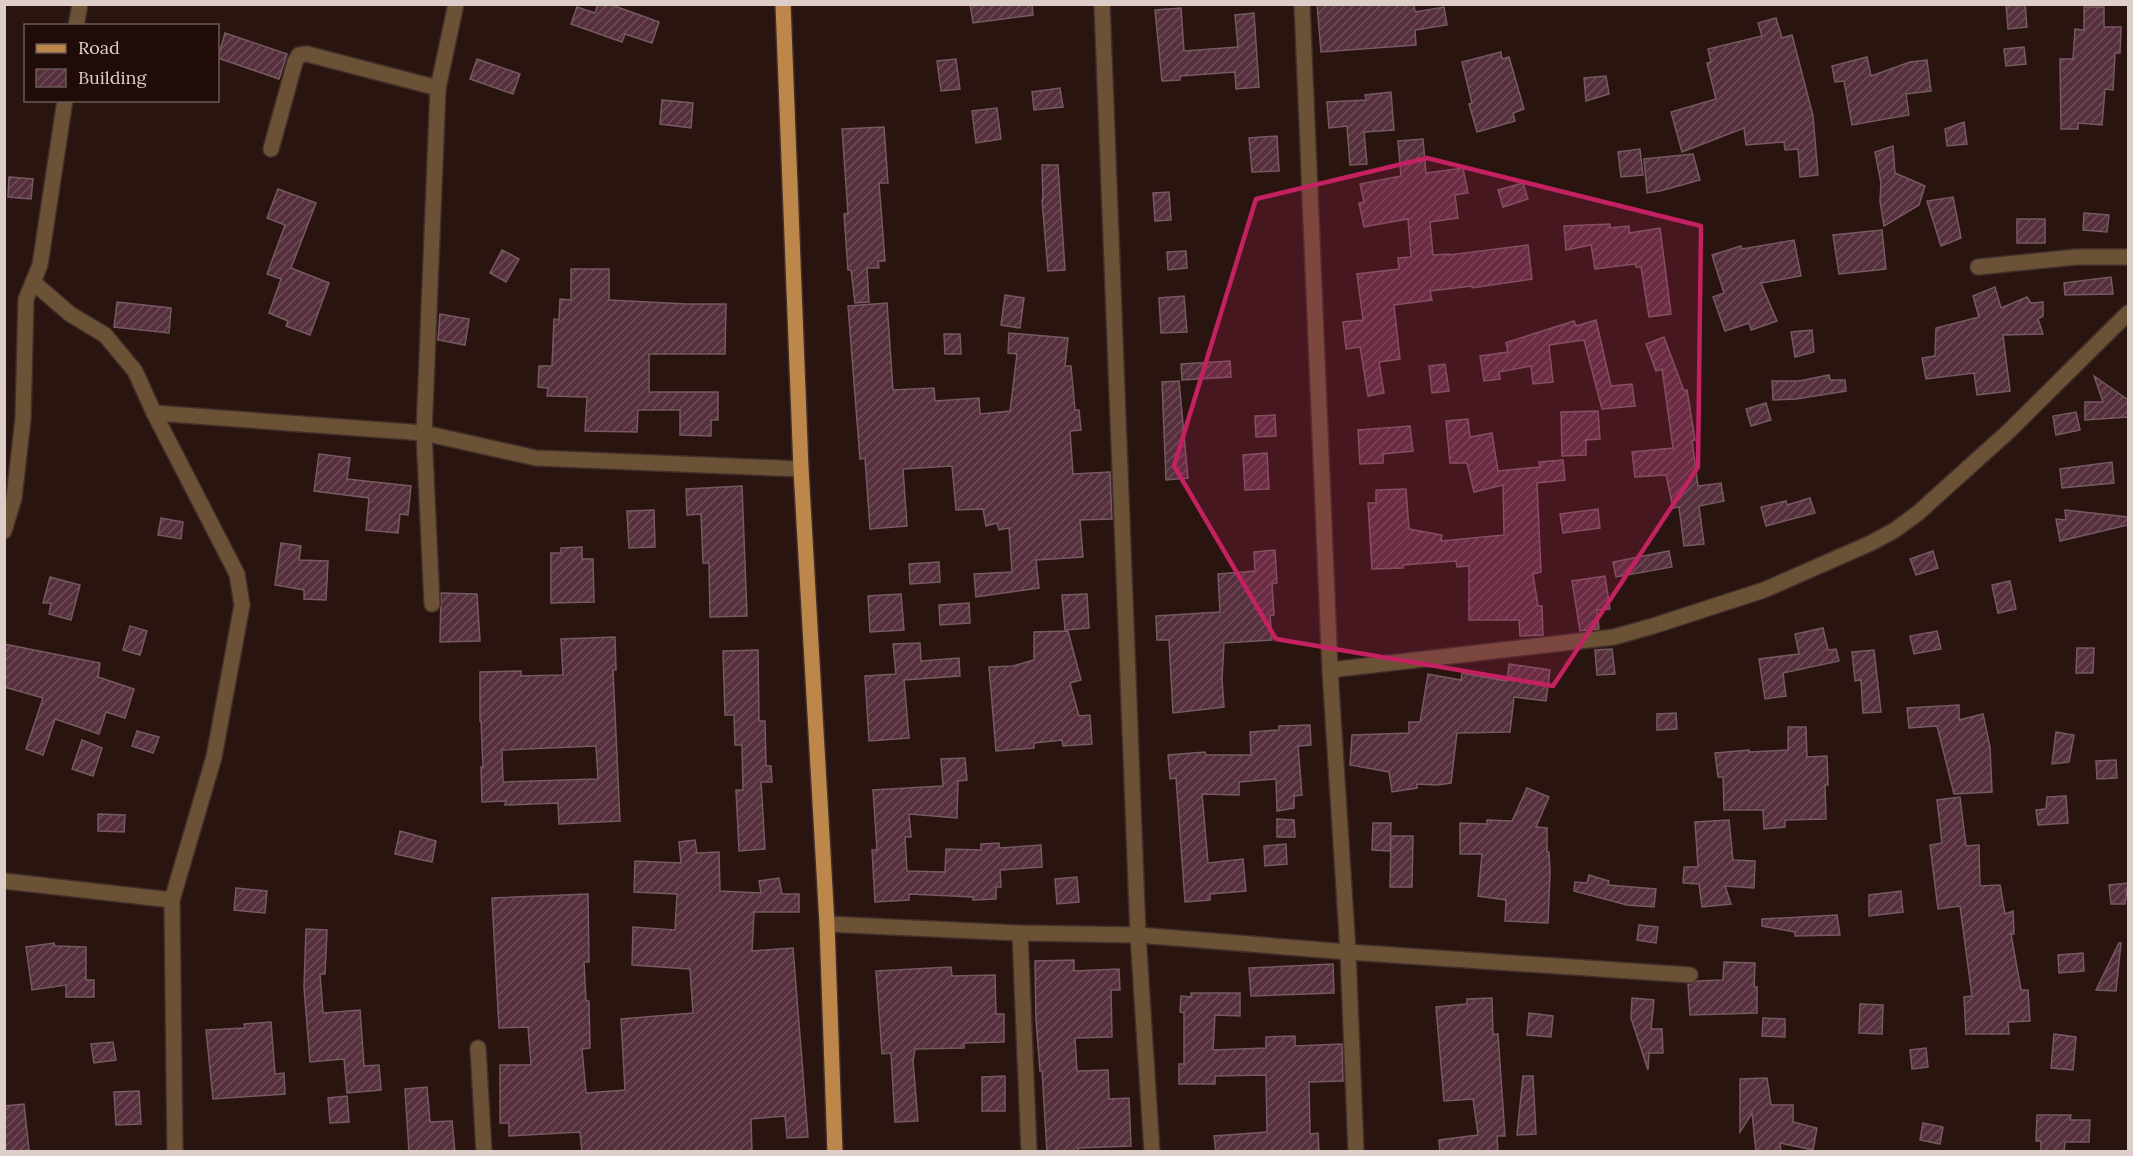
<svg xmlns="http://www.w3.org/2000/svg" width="2133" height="1156" font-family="Lora,serif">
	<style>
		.building { fill: url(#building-hatch); stroke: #755a62; stroke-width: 1.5; fill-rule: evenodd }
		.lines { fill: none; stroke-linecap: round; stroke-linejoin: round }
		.minor-casing { stroke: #422e29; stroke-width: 18 }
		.major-casing { stroke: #422e29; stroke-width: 18 }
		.minor { stroke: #6b5136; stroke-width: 15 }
		.major { stroke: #bd874c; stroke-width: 15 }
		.marked { fill: #c32161; fill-opacity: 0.2; stroke: #c32161; stroke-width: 4.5; stroke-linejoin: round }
	</style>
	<defs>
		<pattern id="building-hatch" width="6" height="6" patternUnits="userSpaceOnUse" patternTransform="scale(1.5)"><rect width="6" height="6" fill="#562f3c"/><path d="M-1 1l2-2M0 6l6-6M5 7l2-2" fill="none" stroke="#6e4c57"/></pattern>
	</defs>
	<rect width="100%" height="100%" fill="#29140f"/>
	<g class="building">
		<path d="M598,4H609L659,22L652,43L625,34L622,42L571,24L577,7L595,13Z"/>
		<path d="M970,4H1032L1033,15L973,23Z"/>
		<path d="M1317,4H1414L1415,12L1444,7L1447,25L1415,30L1416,45L1321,52Z"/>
		<path d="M2006,4H2025L2027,27L2008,29Z"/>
		<path d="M2084,7H2104V27H2121L2120,53H2115L2113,90L2105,89L2102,125L2078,123V129H2061L2060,59H2073L2075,29L2084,30Z"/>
		<path d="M1181,8L1184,51L1238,47L1235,15L1254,13L1259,87L1236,89L1235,72L1180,76V80L1162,81L1155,10Z"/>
		<path d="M1776,18L1782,38L1792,35L1813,116L1818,175L1800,177L1798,149L1785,150L1784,142L1746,145L1744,128L1682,152L1671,112L1716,99L1707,63L1711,62L1708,49L1762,36L1758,23Z"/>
		<path d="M225,33L287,54L279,79L218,58Z"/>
		<path d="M2024,47L2026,64L2006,66L2004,49Z"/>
		<path d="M1501,52L1502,59L1509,57L1524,109L1513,113L1515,121L1477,132L1469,104L1472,103L1462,62Z"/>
		<path d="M1867,57L1871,76L1910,62L1927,60L1931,91L1906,94L1909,115L1852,125L1844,81L1835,82L1832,66Z"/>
		<path d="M477,59L520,74L513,94L470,79Z"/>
		<path d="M956,59L960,89L941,91L937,61Z"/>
		<path d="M1606,76L1609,94L1586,101L1584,78Z"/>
		<path d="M1060,88L1063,107L1034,110L1032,92Z"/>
		<path d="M1391,92L1394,130L1364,132L1367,164L1350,165L1347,126L1329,128L1327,102L1366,100L1365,95Z"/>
		<path d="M662,100L693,103L691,128L660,124Z"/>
		<path d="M997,108L1001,139L976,143L972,111Z"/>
		<path d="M1964,122L1967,144L1947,146L1945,129Z"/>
		<path d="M884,127L888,183H879L885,261H878L879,268H867L869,302L855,303L851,270H848L844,214L848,213L842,129Z"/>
		<path d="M1277,136L1279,171L1252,172L1249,138Z"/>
		<path d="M1423,139L1426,173L1463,168L1468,193L1455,195L1458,218L1430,222L1433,255L1449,254V255L1528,245L1532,279L1472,288V286L1430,291L1432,300L1394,305L1400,359L1379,362L1384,393L1368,396L1360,347L1346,349L1343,322L1363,320L1357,274L1399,269L1398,258L1411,257L1408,219L1364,227L1359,203L1364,202L1360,184L1401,176L1398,141Z"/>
		<path d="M1893,146L1895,173L1925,186L1919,205L1884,226L1880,201L1881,183L1875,152Z"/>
		<path d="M1640,149L1643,175L1621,177L1618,152Z"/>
		<path d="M1693,154L1700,180L1660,191L1647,193L1644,159Z"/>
		<path d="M1042,165H1058L1065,270L1048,271L1042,200H1043Z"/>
		<path d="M9,177L33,179L31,199L8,197Z"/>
		<path d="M1523,183L1528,199L1503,207L1498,190Z"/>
		<path d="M278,189L316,203L291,268L329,283L310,335L286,326L288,321L269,313L281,279L267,274L285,225L267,218Z"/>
		<path d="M1169,192L1171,220L1155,221L1153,193Z"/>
		<path d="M1953,197L1961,238L1941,246L1927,201Z"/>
		<path d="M2084,213L2109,215L2107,232L2083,230Z"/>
		<rect x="2017" y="219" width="28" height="24"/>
		<path d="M1610,224V228L1629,226V233L1660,228L1671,314L1649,317L1641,267H1636L1635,264L1595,269L1591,245L1566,250L1564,226Z"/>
		<path d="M1882,230L1886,269L1839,274L1833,235Z"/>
		<path d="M1794,240L1801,276L1761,283L1777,321L1751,330L1749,323L1725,331L1713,297L1724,293L1712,255L1741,246L1742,249Z"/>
		<path d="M502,250L519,259L506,282L490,273Z"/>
		<path d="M1186,251L1187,268L1168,270L1167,252Z"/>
		<path d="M571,269H609V300L687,304H726L725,354H649V392H718V420H711V436L680,435V410H638L637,432L585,431L587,397L547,396L548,388L538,387L539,366H552L554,319L559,320L560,299L571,300Z"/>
		<path d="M2111,277L2113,294L2065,295L2064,283Z"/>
		<path d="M1995,287L2001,308L2027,297L2031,303L2043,302V316L2038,319L2043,334L2003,335L2010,391L1977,395L1974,373L1926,379L1922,358L1935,356L1936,328L1979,317L1973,296Z"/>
		<path d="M1005,295L1024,298L1020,328L1001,325Z"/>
		<path d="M1184,296L1187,332L1161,333L1159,298Z"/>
		<path d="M117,302L171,308L169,333L114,327Z"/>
		<path d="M887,303L893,390L934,388L935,401L979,398L980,414L1010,411L1017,354L1008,353L1009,333L1068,338L1065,366H1071L1075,410H1079L1081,430L1070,431L1073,474L1110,472L1112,519L1080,520L1083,557L1036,560L1039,588L976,597L974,574L1012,572L1009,528L999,530L997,523L986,526L983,509L956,510L952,466L903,469L907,526L870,529L865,458L860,459L848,306Z"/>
		<path d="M440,314L469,319L465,345L438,340Z"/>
		<path d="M1596,320L1611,386L1632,384L1635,406L1602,409L1584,340L1549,345L1553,382L1533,384L1531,366L1499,372L1500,379L1484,381L1480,356L1508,352L1506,343L1508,342L1574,321L1576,326Z"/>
		<path d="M1812,330L1814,352L1795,357L1791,332Z"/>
		<path d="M944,334H960L961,354H945Z"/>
		<path d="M1664,337L1684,391L1687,390L1695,440L1692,441L1698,486L1721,483L1724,501L1699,506L1704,544L1684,546L1679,507L1673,508L1666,475L1635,477L1632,452L1673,448L1662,369L1656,371L1646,344Z"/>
		<path d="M1230,361L1231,377L1182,380L1181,364Z"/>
		<path d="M1445,364L1449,391L1432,393L1429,366Z"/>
		<path d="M1829,375L1830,380H1845L1846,391L1796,399L1773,400L1772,381H1799Z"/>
		<path d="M2094,376L2128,400V417L2085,420V402H2103Z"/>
		<path d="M1179,381L1188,478L1166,480L1162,382Z"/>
		<path d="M1766,403L1771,420L1751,426L1746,409Z"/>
		<path d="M1598,411L1600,439L1586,440V455L1562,456L1561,412Z"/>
		<path d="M2076,412L2080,430L2056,435L2053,416Z"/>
		<path d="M1275,415L1276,436L1256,437L1255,416Z"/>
		<path d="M1468,419L1470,437L1492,433L1498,471L1540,467L1539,462L1563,460L1565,480L1537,483L1541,572L1533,574L1538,606H1542L1543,635L1520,636L1519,620H1469V566L1457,567L1456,561L1403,565V568L1372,569L1368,503H1376V490L1406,489L1409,529L1442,535L1441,541L1504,535L1503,485L1474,492L1467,463H1450L1446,421Z"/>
		<path d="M1410,426L1413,451L1383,454V463L1360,464L1358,430Z"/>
		<path d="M1267,453L1269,489L1245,490L1243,455Z"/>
		<path d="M319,454L350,458L347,479L411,486L408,515L400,514L398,533L366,530L369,498L314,491Z"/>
		<path d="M2112,462L2114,483L2062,488L2060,469Z"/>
		<path d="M742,486L747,616L710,617L709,563H703L701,514L687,515L686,489Z"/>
		<path d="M1810,498L1815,513L1766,526L1761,507L1786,501L1787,505Z"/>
		<path d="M1598,509L1600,528L1563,533L1560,514Z"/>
		<path d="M654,510L655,547L629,548L627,511Z"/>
		<path d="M2065,510L2128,517V525L2060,541L2056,519L2066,520Z"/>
		<path d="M161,518L183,522L181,539L158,535Z"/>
		<path d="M281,543L301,546L299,560L328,561L326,600L304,599V590L275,585Z"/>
		<path d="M582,547V559H593L594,602L551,603V553H561V548Z"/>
		<path d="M1275,550L1277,583L1272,584L1274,615H1270L1272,640L1224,643L1222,679L1224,707L1173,713L1169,640H1157L1156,616L1220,612L1218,574L1255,571L1254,552Z"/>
		<path d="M1669,551L1672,567L1616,577L1613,562Z"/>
		<path d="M1933,551L1938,568L1916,575L1910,559Z"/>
		<path d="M939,562L940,582L910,584L909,564Z"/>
		<path d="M1605,576L1610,609L1597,610L1599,629L1580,631L1572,581Z"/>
		<path d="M50,577L80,585L71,620L49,614L51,603H43Z"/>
		<path d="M2010,581L2016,609L1998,613L1992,585Z"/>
		<path d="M441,593L477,594L480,641L440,642Z"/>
		<path d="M901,594L904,630L870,632L868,596Z"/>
		<path d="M1087,594L1089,628L1065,630L1062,595Z"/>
		<path d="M969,603L970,623L940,625L939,605Z"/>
		<path d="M130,626L147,631L140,655L123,650Z"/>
		<path d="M1823,628L1828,650L1836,649L1839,661L1783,673L1786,696L1765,699L1759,659L1799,654L1795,634Z"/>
		<path d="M1068,631L1081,680L1070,683L1079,716L1090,715L1092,744L1063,746L1062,740L1034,743V748L996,751L989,667L1013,666L1034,660V632Z"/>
		<path d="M1937,631L1941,649L1914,654L1910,636Z"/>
		<path d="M615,637L616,670H613L620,821L559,824L558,803L505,805L506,801L482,802L481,767H483L481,721H480V672L521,671V676L563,675L561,639ZM596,746L598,779L503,782L502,750Z"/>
		<path d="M920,643L921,661L959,658L960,676L904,680L909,738L869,741L865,676L896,674L893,644Z"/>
		<path d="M4,644L100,663L98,677L134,689L125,718L106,712L99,734L55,719L43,755L26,749L43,698L4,687Z"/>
		<path d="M2077,648H2094L2093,673H2076Z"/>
		<path d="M1612,649L1615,674L1597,675L1595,650Z"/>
		<path d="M758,650L759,721H765L766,766H771L772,782H761L765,849L739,851L736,790H743L742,745H735L734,715H725L723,651Z"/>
		<path d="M1874,650L1881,712L1863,713L1861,680L1855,681L1852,652Z"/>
		<path d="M1509,664L1550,670L1546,701L1514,697L1510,732L1457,733L1451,783L1437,785L1417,784V788L1392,792L1389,772L1350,765L1352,735L1409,733V722H1420L1428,674L1461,680L1462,673L1507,681Z"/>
		<path d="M1959,705V720L1983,714L1990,747L1992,792L1954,794L1937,726L1909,728L1907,708Z"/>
		<path d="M1676,713L1677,729L1657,730V714Z"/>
		<path d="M1310,725L1311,745L1298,746L1302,795L1294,796V808L1277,811L1276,779L1239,782V795L1202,794L1208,863L1243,859L1246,891L1210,894V900L1185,902L1176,778L1170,779L1168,755L1205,752L1206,755H1251L1250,732L1279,730V726Z"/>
		<path d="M1788,727H1806L1807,757L1827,756L1828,785H1825L1826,819L1785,820V827L1764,829L1763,810H1724L1723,777H1718L1715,753L1749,750V752L1788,750Z"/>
		<path d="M137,731L159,737L153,753L132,746Z"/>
		<path d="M2056,732L2074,735L2069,762L2052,764Z"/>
		<path d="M82,740L102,748L93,776L72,769Z"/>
		<path d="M965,758L967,780L958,781L957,818L909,814L911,837H905L907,871L945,872L946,849L981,850V844L999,843V848L1041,845L1042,867L1000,870L1001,887H996V899L973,900V897L909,894V900L875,902L872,850H877L873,790L943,786L941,759Z"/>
		<path d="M2116,760L2117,778L2097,779L2096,761Z"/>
		<path d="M1527,788L1549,797L1536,827L1547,828V852H1549L1550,872L1548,923L1505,921L1506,900L1478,896L1482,854H1460V823L1487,824V820L1512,821Z"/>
		<path d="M2066,796L2068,823L2038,825L2036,810L2046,809L2047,797Z"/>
		<path d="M1960,797L1966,846L1979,845L1980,886L2000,885L2005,914L2013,911L2014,934H2011L2021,990H2028L2030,1021L2008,1022L2009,1034H1966L1964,997L1972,996L1960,906L1938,909L1930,845L1942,843L1937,800Z"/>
		<path d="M98,814L125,815L124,832L98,831Z"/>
		<path d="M1277,819L1294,820L1295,837H1277Z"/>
		<path d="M1729,820L1733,860L1755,861L1754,888L1725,886L1731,904L1702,907L1699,884L1683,883L1684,867H1698L1695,822Z"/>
		<path d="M1373,823H1391L1390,851L1372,850Z"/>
		<path d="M400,831L436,841L432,862L395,854Z"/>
		<path d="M1391,836H1413L1412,887H1390Z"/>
		<path d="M695,840L697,853L719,852L720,891L761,893L759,881L779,878L782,894H799V912H754L752,951L793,948L808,1137L787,1138L785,1116L751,1119L752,1152H582L580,1132L509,1136V1123H500V1065H531L528,1027L499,1028L492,898L588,894L589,962H584L586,1001H589L590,1048L582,1049L586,1093L625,1090L621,1019L693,1013L690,969L632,965L633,927L675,930L677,894L634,892L635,861L681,863L679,842Z"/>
		<path d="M1286,844L1287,864L1265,866L1264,846Z"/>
		<path d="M1589,875L1609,881L1608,885L1656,889L1654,907L1627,905L1574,891L1575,882L1587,883Z"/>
		<path d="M1077,877L1079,902L1057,904L1055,879Z"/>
		<path d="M2128,883L2125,904H2111L2109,885Z"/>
		<path d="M236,888L267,891L265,913L234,910Z"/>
		<path d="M1901,891L1903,912L1869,916V895Z"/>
		<path d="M1837,915L1840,935L1795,936V932L1762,926V919Z"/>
		<path d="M1639,925L1658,927L1656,943L1637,940Z"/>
		<path d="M306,929L327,930L325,974H320L323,1013L360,1010L364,1066L379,1065L381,1090L347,1093L344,1059L310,1062L304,987Z"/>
		<path d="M54,943L55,946L86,947V980H94V997H66V985L32,990L26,947Z"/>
		<path d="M2119,943H2121L2116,991L2096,990Z"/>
		<path d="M2083,953L2084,971L2059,973L2058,955Z"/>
		<path d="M1074,960V971L1119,969L1120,990H1111L1112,1037L1075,1038L1077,1071L1108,1070L1109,1099L1129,1098L1131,1146L1078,1148L1079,1152H1047L1042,1071H1040L1036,1020L1035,961Z"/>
		<path d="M1724,962L1755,963L1754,987H1757V1013L1690,1015L1688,985L1697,981L1723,980Z"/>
		<path d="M1333,964L1334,993L1251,996L1249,968Z"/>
		<path d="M951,967L952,976L995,975L996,1014H1004V1042L964,1043V1048L915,1049L913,1061L918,1121L895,1122L891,1053L882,1054L876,971Z"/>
		<path d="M1191,993H1240V1016L1215,1015L1213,1050L1266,1048V1037L1295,1036V1046L1342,1044L1343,1081L1309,1082L1310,1134L1318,1133L1319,1152H1216L1214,1136L1267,1132L1266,1075L1215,1076V1084H1179V1064H1184V1013L1180,1012L1181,996L1191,997Z"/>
		<path d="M1492,998L1493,1034H1498L1505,1136H1497L1498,1152H1440L1439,1140L1478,1135L1473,1099L1444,1101L1436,1007L1467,1004V999Z"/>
		<path d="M1632,998L1654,1000L1651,1029H1662L1663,1053H1649L1648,1070L1631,1018Z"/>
		<path d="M1860,1004L1883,1005L1882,1034L1859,1033Z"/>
		<path d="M1529,1013L1553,1016L1551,1037L1527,1035Z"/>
		<path d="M1763,1018L1785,1019V1037L1762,1036Z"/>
		<path d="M271,1022L275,1074L284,1073L285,1094L213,1099L206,1030L245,1028L244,1024Z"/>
		<path d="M2054,1034L2076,1037L2073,1070L2051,1068Z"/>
		<path d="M113,1042L116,1060L94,1063L91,1044Z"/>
		<path d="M1926,1048L1928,1067L1912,1069L1910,1050Z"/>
		<path d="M1005,1076V1111H982V1077Z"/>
		<path d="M1523,1076H1533L1536,1134L1517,1135Z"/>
		<path d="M1767,1078L1771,1105H1793V1122L1817,1128L1813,1150L1780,1143L1781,1152H1756L1752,1113L1740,1132V1079Z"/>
		<path d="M427,1087L430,1122L452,1121L455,1152H409L405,1089Z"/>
		<path d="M139,1091L141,1124L116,1125L114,1092Z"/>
		<path d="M347,1096L349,1122L330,1123L328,1098Z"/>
		<path d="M24,1104L29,1150L4,1152V1106Z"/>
		<path d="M2037,1115H2071L2070,1120H2090L2089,1142H2065L2064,1152H2041V1141H2036Z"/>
		<path d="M1923,1123L1943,1127L1940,1144L1920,1140Z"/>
	</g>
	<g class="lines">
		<defs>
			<g id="minor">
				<path d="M1102,4L1138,935L1152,1152"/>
				<path d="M1302,4L1330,670L1348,952L1356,1152"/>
				<path d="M76,26L80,4"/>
				<path d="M271,149L295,62L299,55L307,54L438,88"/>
				<path d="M1978,267L2076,257H2128"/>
				<path d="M33,282L70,314L105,335L135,371L154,413L237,574L242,605L214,757L172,900L175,1152"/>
				<path d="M154,413L424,433L536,458L801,469"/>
				<path d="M4,531L14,498L23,419L26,299L40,265L65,100"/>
				<path d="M432,604L424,433L438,88L456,4"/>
				<path d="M1330,670L1614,637L1653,626L1764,590L1871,543L1895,530L1918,513L2009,431L2128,313"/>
				<path d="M4,881L172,900"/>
				<path d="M827,924L1020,933L1138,935L1348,952L1690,975"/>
				<path d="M1020,933L1029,1152"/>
				<path d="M478,1048L484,1152"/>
			</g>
			<path id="major" d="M783,4L801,469L827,924L835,1152"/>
		</defs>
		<use href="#minor" class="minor-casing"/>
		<use href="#major" class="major-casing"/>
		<use href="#minor" class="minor"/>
		<use href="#major" class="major"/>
	</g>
	<path class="marked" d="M1427,158L1701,226L1698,467L1553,686L1276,639L1174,466L1256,199Z"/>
	<rect width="2133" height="1156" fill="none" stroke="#dececa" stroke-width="12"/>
	<rect x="24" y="24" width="195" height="78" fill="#1f0b07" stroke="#6b5955" stroke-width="1.5"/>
	<rect x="36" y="44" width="30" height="9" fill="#bd874c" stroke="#6b5955" stroke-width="1.5"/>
	<text x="78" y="54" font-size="18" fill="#dececa">Road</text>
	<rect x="36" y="69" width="30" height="18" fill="url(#building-hatch)" stroke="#6b5955" stroke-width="1.5"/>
	<text x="78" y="84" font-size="18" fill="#dececa">Building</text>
</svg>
